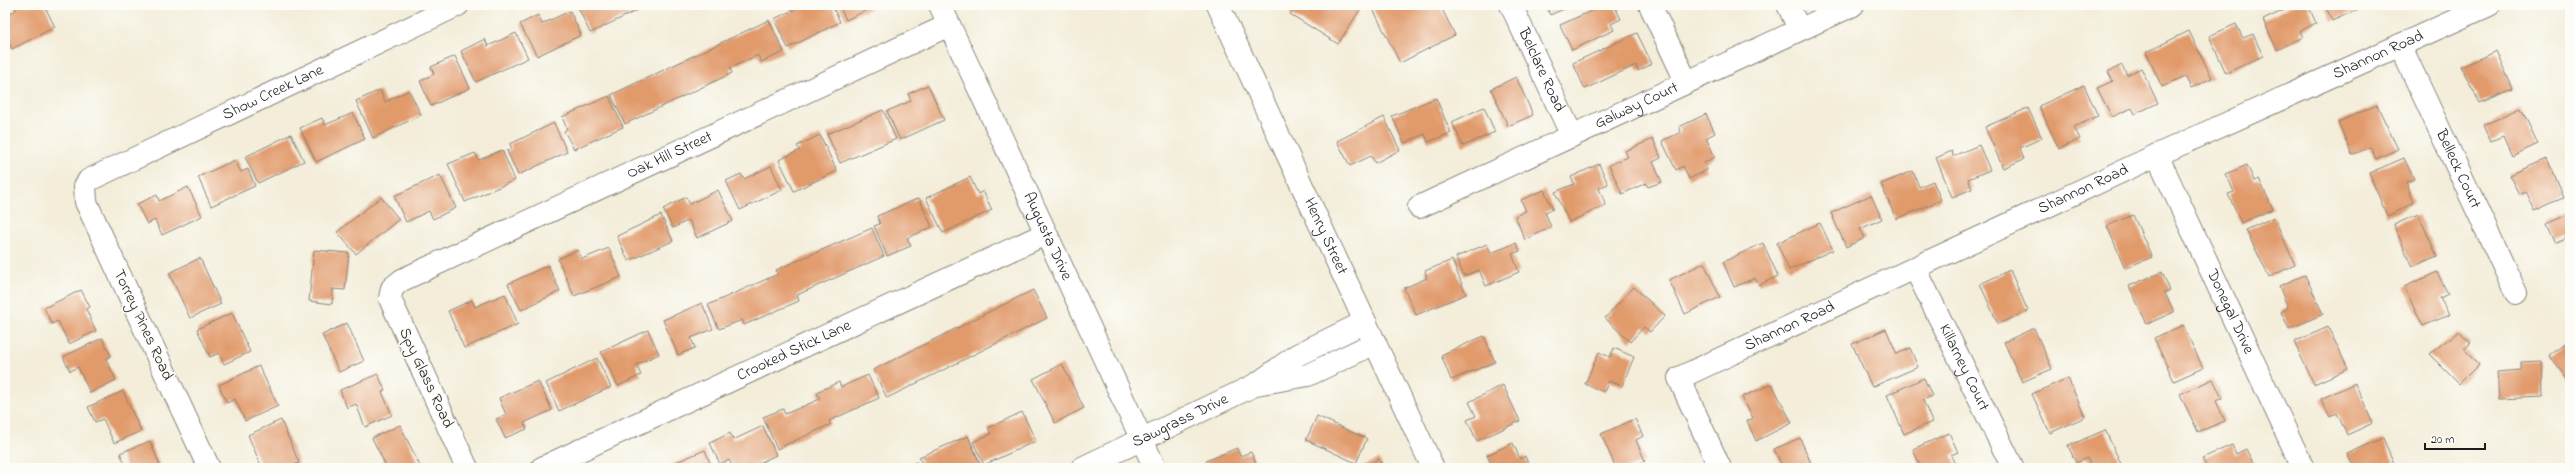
<svg xmlns="http://www.w3.org/2000/svg" width="2575" height="473" font-family="'Indie Flower',sans-serif">
	<style>
		.building { fill: #e19a6b }
		.lines { fill: none; stroke-linecap: round; stroke-linejoin: round }
		.minor-casing { stroke: #88847a; stroke-width: 24 }
		.minor { stroke: #fff; stroke-width: 22 }
		.labels { text-anchor: middle; dominant-baseline: central; stroke-width: 3.5; stroke-linejoin: round; paint-order: stroke }
		.street-label { font-size: 16px; fill: #1c1c1c; stroke: #fdfcf7 }
	</style>
	<rect width="100%" height="100%" fill="#fdfcf7"/>
	<filter id="ink" filterUnits="userSpaceOnUse"><feTurbulence type="fractalNoise" baseFrequency=".025" numOctaves="2"/><feDisplacementMap in="SourceGraphic" scale="8" xChannelSelector="R" yChannelSelector="G"/><feConvolveMatrix kernelMatrix="1 2 1 2 8 2 1 2 1" color-interpolation-filters="sRGB"/></filter>
	<filter id="wash" filterUnits="userSpaceOnUse"><feTurbulence type="fractalNoise" baseFrequency=".012" numOctaves="4" result="noise"/><feDisplacementMap in="SourceGraphic" scale="16" xChannelSelector="R" yChannelSelector="G"/><feGaussianBlur stdDeviation="0.9" result="paint"/><feColorMatrix in="noise" values="0 0 0 0 0 0 0 0 0 0 0 0 0 0 0 0 0 1.4 0 .05"/><feComposite in="paint" operator="in"/></filter>
	<g filter="url(#wash)">
		<rect width="100%" height="100%" fill="#f3edd9"/>
		<g id="blocks">
			<g class="building">
				<path d="M14,5H44L55,27L12,49L5,34V16L16,10Z"/>
				<path d="M577,5H636L638,10L590,33Z"/>
				<path d="M804,5H832L840,22L788,48L774,19Z"/>
				<path d="M839,5H877L846,20Z"/>
				<path d="M1295,5H1363L1338,44L1290,14Z"/>
				<path d="M1381,5H1440L1455,35L1400,63L1373,9Z"/>
				<path d="M1546,5H1573L1550,15Z"/>
				<path d="M1604,5H1614L1621,19L1611,24L1614,30L1572,50L1560,25Z"/>
				<path d="M2295,5H2308L2316,23L2300,31L2303,37L2277,50L2263,20Z"/>
				<path d="M2325,5H2367L2332,21Z"/>
				<path d="M570,11L581,35L537,56L520,24L538,15L542,24Z"/>
				<path d="M769,20L784,52L761,62L758,55L730,68L732,73L625,124L611,95Z"/>
				<path d="M2236,24L2243,38L2253,34L2263,56L2226,73L2209,36Z"/>
				<path d="M2189,31L2212,78L2191,88L2185,76L2162,87L2146,52Z"/>
				<path d="M516,33L528,58L476,82L461,51L485,39L488,46Z"/>
				<path d="M1637,33L1652,64L1638,71L1636,65L1585,89L1573,63Z"/>
				<path d="M2496,51L2513,89L2480,103L2461,67Z"/>
				<path d="M455,56L470,88L431,106L420,81L434,74L431,67Z"/>
				<path d="M2122,65L2127,75L2141,68L2158,103L2135,114L2132,108L2112,117L2097,88L2113,81L2108,72Z"/>
				<path d="M1516,77L1533,115L1508,126L1491,89Z"/>
				<path d="M928,85L944,120L900,140L887,111L911,101L908,94Z"/>
				<path d="M2084,85L2098,116L2074,127L2080,139L2059,149L2039,106Z"/>
				<path d="M380,90L385,102L409,90L421,115L373,138L356,101Z"/>
				<path d="M609,96L623,127L574,149L564,131L567,129L562,117Z"/>
				<path d="M1436,98L1451,133L1428,142L1425,134L1404,143L1392,116Z"/>
				<path d="M2377,105L2398,149L2376,159L2370,147L2352,155L2338,122Z"/>
				<path d="M1484,107L1495,132L1463,146L1452,122Z"/>
				<path d="M2028,108L2042,138L2020,148L2024,159L2003,168L1985,127Z"/>
				<path d="M2521,108L2538,144L2512,156L2503,136L2491,141L2484,125Z"/>
				<path d="M883,110L896,139L840,163L827,134Z"/>
				<path d="M353,113L365,139L316,162L300,128L322,118L325,125Z"/>
				<path d="M1706,114L1715,133L1706,138L1715,157L1704,163L1707,170L1689,179L1683,166L1676,170L1662,141L1681,132L1679,127Z"/>
				<path d="M1384,117L1400,150L1375,163L1371,156L1350,166L1337,141Z"/>
				<path d="M554,123L567,152L518,175L507,151L512,149L510,144Z"/>
				<path d="M291,134L304,161L258,183L245,157Z"/>
				<path d="M820,135L837,171L794,191L779,160L800,150L797,146Z"/>
				<path d="M1653,139L1661,158L1653,162L1662,182L1648,187L1646,183L1622,194L1609,165L1628,157L1625,151Z"/>
				<path d="M1979,145L1990,170L1968,179L1972,189L1952,197L1936,158L1952,151L1953,156Z"/>
				<path d="M502,150L515,180L465,202L448,164L475,153L479,160Z"/>
				<path d="M2404,158L2414,179L2406,182L2414,203L2387,216L2369,173Z"/>
				<path d="M2547,159L2563,198L2534,211L2525,191L2519,194L2509,175Z"/>
				<path d="M235,160L241,172L248,169L255,186L211,206L198,177Z"/>
				<path d="M1599,164L1608,184L1599,188L1606,205L1569,222L1555,192L1574,184L1571,177Z"/>
				<path d="M2247,165L2254,181L2259,179L2273,209L2241,223L2228,194L2234,192L2226,174Z"/>
				<path d="M771,166L782,190L740,210L726,181L741,174L744,179Z"/>
				<path d="M1913,171L1919,187L1933,181L1941,200L1896,219L1881,184Z"/>
				<path d="M440,175L456,208L433,219L429,211L406,222L394,196Z"/>
				<path d="M970,177L978,194L983,191L992,210L943,233L926,198Z"/>
				<path d="M188,187L202,216L162,235L155,220L147,224L137,204L157,195L159,201Z"/>
				<path d="M718,190L733,221L697,238L689,220L673,228L663,209L686,197L690,204Z"/>
				<path d="M1544,190L1553,209L1545,212L1551,227L1525,240L1515,216L1526,211L1521,200Z"/>
				<path d="M1871,195L1882,219L1860,229L1865,238L1846,247L1831,213Z"/>
				<path d="M381,197L399,219L356,254L337,232Z"/>
				<path d="M919,198L932,227L907,238L911,246L887,256L874,226L880,224L877,216Z"/>
				<path d="M2570,213V241L2568,238L2556,243L2547,223Z"/>
				<path d="M2418,214L2437,256L2412,267L2394,225Z"/>
				<path d="M661,215L673,241L628,261L617,236Z"/>
				<path d="M2133,215L2152,257L2125,268L2107,226Z"/>
				<path d="M2274,217L2295,265L2269,277L2246,230Z"/>
				<path d="M1820,223L1833,250L1789,270L1777,243Z"/>
				<path d="M872,228L884,256L797,295L799,301L744,325L742,320L719,329L708,305L778,274L776,270Z"/>
				<path d="M1516,243L1520,251L1512,254L1519,272L1486,286L1479,270L1464,276L1456,257L1487,244L1491,253Z"/>
				<path d="M1763,243L1778,276L1759,285L1755,278L1734,287L1723,262Z"/>
				<path d="M609,248L621,277L574,296L558,259L578,250L582,259Z"/>
				<path d="M314,250L349,253L345,290L333,289L332,304L309,301Z"/>
				<path d="M200,258L221,304L190,318L169,273Z"/>
				<path d="M1452,260L1466,294L1416,315L1404,288L1427,278L1425,271Z"/>
				<path d="M1704,263L1720,297L1685,314L1669,280Z"/>
				<path d="M548,265L560,291L521,310L508,284Z"/>
				<path d="M2010,270L2028,311L1998,324L1980,284Z"/>
				<path d="M2162,272L2170,291L2165,293L2174,312L2147,324L2129,286Z"/>
				<path d="M2437,272L2448,294L2440,298L2449,315L2423,326L2404,287Z"/>
				<path d="M2305,275L2323,314L2289,329L2281,312L2288,308L2279,286Z"/>
				<path d="M1634,287L1665,316L1650,332L1644,327L1630,342L1605,318Z"/>
				<path d="M81,290L90,307L86,309L96,331L69,344L58,321L52,324L44,308Z"/>
				<path d="M1033,290L1047,318L887,398L873,370Z"/>
				<path d="M505,294L518,324L464,348L448,311L472,300L475,307Z"/>
				<path d="M702,303L713,329L691,338L695,348L678,355L663,320Z"/>
				<path d="M232,313L250,352L224,364L219,353L210,357L197,329Z"/>
				<path d="M347,323L364,361L339,372L322,335Z"/>
				<path d="M2183,325L2203,368L2174,381L2154,338Z"/>
				<path d="M2328,327L2348,369L2314,384L2294,342Z"/>
				<path d="M2034,328L2052,369L2022,382L2004,342Z"/>
				<path d="M1886,329L1897,354L1910,348L1918,367L1872,387L1852,344Z"/>
				<path d="M648,330L659,354L636,365L641,375L618,386L601,352Z"/>
				<path d="M2458,332L2471,343L2464,349L2479,364L2459,384L2429,354Z"/>
				<path d="M1484,336L1495,362L1451,380L1441,355Z"/>
				<path d="M102,338L111,356L106,359L116,380L90,393L78,367L70,371L63,357Z"/>
				<path d="M2569,341L2570,381L2569,382L2549,355Z"/>
				<path d="M1614,348L1634,357L1622,386L1609,381L1604,392L1585,384L1599,352L1610,357Z"/>
				<path d="M597,358L611,387L559,411L546,383Z"/>
				<path d="M2542,361L2543,397L2499,399L2497,372L2521,370V362Z"/>
				<path d="M1062,364L1084,408L1055,423L1033,379Z"/>
				<path d="M259,366L278,406L245,421L235,399L227,403L219,385Z"/>
				<path d="M378,374L385,390L382,392L392,415L365,427L356,404L347,408L340,390Z"/>
				<path d="M868,375L879,398L829,421L831,424L777,449L763,417L783,409L785,414L820,399L817,392L839,382L841,387Z"/>
				<path d="M1924,378L1932,396L1923,400L1932,422L1904,434L1887,395Z"/>
				<path d="M2068,378L2085,417L2050,433L2032,394Z"/>
				<path d="M2213,379L2222,398L2216,401L2225,421L2198,432L2180,394Z"/>
				<path d="M538,381L552,410L524,423L527,429L505,438L496,419L506,415L499,398Z"/>
				<path d="M2355,383L2373,423L2347,435L2337,413L2330,417L2321,399Z"/>
				<path d="M1772,384L1792,423L1756,441L1747,421L1753,418L1742,397Z"/>
				<path d="M1503,385L1520,421L1477,441L1467,420L1476,416L1469,402Z"/>
				<path d="M123,391L141,431L114,443L103,419L95,422L88,407Z"/>
				<path d="M1022,412L1036,441L984,465L973,442L991,434L988,428Z"/>
				<path d="M1317,416L1367,439L1356,463L1306,440Z"/>
				<path d="M1635,419L1643,436L1636,440L1645,461L1629,468H1616L1601,434Z"/>
				<path d="M281,420L299,463L287,468H262L248,435Z"/>
				<path d="M400,425L421,468H387L372,438Z"/>
				<path d="M763,426L776,455L749,468H733L729,460L720,464L710,443L730,433L733,440Z"/>
				<path d="M2105,430L2122,466L2116,468H2092L2087,458L2076,463L2068,446Z"/>
				<path d="M1949,433L1958,452L1951,455L1956,468H1921L1913,449Z"/>
				<path d="M968,436L981,466L924,468L919,457Z"/>
				<path d="M1800,438L1813,468H1783L1774,449Z"/>
				<path d="M2383,438L2396,468H2354L2347,454Z"/>
				<path d="M150,441L161,468H127L120,453Z"/>
				<path d="M1513,443L1520,459L1525,456L1530,468H1493L1487,455Z"/>
				<path d="M2232,445L2236,454L2246,449L2255,467L2207,468L2202,458Z"/>
				<path d="M1237,448L1240,456L1251,452L1258,468H1209L1206,461Z"/>
				<path d="M705,450L712,468H662Z"/>
				<path d="M1379,459L1383,468H1358Z"/>
				<path d="M916,462L918,468H903Z"/>
			</g>
		</g>
	</g>
	<g filter="url(#ink)">
		<use href="#blocks" fill-opacity="0" stroke="#88847a" stroke-width="1"/>
		<g class="lines">
			<defs>
				<g id="minor">
					<path id="s1" d="M940,5L1155,468"/>
					<path id="s2" d="M1218,5L1433,468"/>
					<path id="s3" d="M1511,5L1572,136"/>
					<path d="M1650,5L1686,81"/>
					<path d="M1788,5L1799,29"/>
					<path id="s4" d="M2400,45L2516,293"/>
					<path id="s5" d="M2157,155L2303,468"/>
					<path id="s6" d="M1419,207L1853,5"/>
					<path id="s7" d="M1915,268L2013,468"/>
					<path d="M1262,383L1308,375L1375,343"/>
					<path id="s8" d="M209,468L86,202L85,186L89,180L458,5"/>
					<path id="s9" d="M467,468L390,299L392,288L402,280L949,25"/>
					<path id="s10" d="M542,468L1045,234"/>
					<path id="s11" d="M1082,468L1257,384L1297,355L1365,322"/>
					<path id="s12" d="M1720,468L1679,378L2157,155L2489,5"/>
				</g>
			</defs>
			<use href="#minor" class="minor-casing"/>
			<use href="#minor" class="minor"/>
		</g>
	</g>
	<g class="labels">
		<g class="street-label">
			<text stroke="none"><textPath href="#s12" startOffset="869">Shannon Road</textPath></text>
			<text stroke="none"><textPath href="#s3" startOffset="72">Belclare Road</textPath></text>
			<text stroke="none"><textPath href="#s8" startOffset="520">Show Creek Lane</textPath></text>
			<text stroke="none"><textPath href="#s6" startOffset="240">Galway Court</textPath></text>
			<text stroke="none"><textPath href="#s9" startOffset="505">Oak Hill Street</textPath></text>
			<text stroke="none"><textPath href="#s4" startOffset="137">Belleck Court</textPath></text>
			<text stroke="none"><textPath href="#s12" startOffset="545">Shannon Road</textPath></text>
			<text stroke="none"><textPath href="#s2" startOffset="255">Henry Street</textPath></text>
			<text stroke="none"><textPath href="#s1" startOffset="255">Augusta Drive</textPath></text>
			<text stroke="none"><textPath href="#s5" startOffset="173">Donegal Drive</textPath></text>
			<text transform="translate(143 325) rotate(65)">Torrey Pines Road</text>
			<text stroke="none"><textPath href="#s12" startOffset="221">Shannon Road</textPath></text>
			<text stroke="none"><textPath href="#s10" startOffset="278">Crooked Stick Lane</textPath></text>
			<text stroke="none"><textPath href="#s7" startOffset="111">Killarney Court</textPath></text>
			<text transform="translate(426 378) rotate(65)">Spy Glass Road</text>
			<text stroke="none"><textPath href="#s11" startOffset="109">Sawgrass Drive</textPath></text>
		</g>
	</g>
	<rect width="2575" height="473" fill="none" stroke="#fdfcf7" stroke-width="20"/>
	<path d="M2425 443v6h60v-6" fill="none" stroke="#1c1c1c" stroke-width="2"/>
	<text x="2431" y="443" font-size="12" fill="#1c1c1c" stroke="#fdfcf7" stroke-width="3" paint-order="stroke">20 m</text>
</svg>
